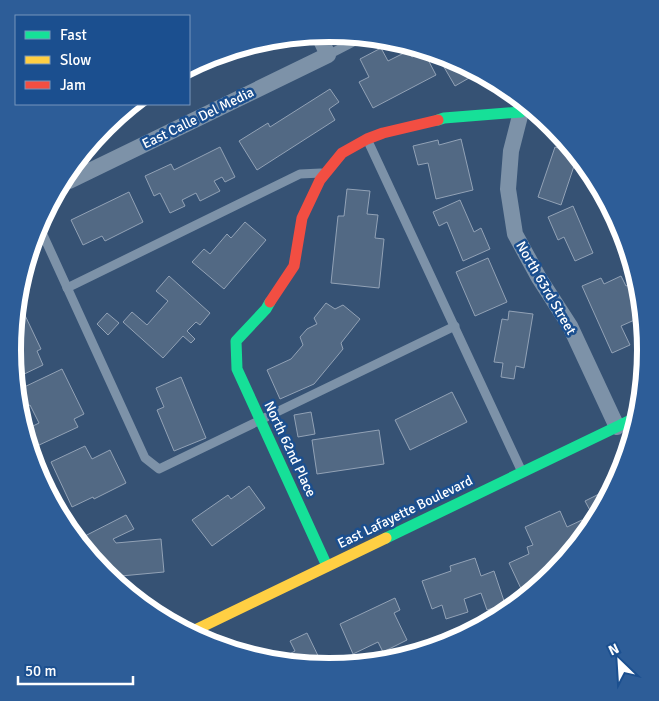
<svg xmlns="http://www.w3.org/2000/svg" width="659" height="701" font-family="Signika,sans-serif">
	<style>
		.building { fill: #526984; stroke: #92a2b6 }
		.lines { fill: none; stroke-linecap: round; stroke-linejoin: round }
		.lane { stroke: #7d92a8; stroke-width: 9 }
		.street { stroke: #7d92a8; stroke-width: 16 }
		.fast { stroke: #16e098; stroke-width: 11 }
		.slow { stroke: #ffcf43; stroke-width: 11 }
		.jam { stroke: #f24e42; stroke-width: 11 }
		.labels { text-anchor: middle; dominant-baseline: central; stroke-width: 5; stroke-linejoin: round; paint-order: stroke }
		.street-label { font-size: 14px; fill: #fff; stroke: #1b4f8f }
		.rim { fill: none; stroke: #fff; stroke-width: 6 }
	</style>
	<rect width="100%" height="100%" fill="#365274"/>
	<g class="building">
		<path d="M381,48L388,61L408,51L412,57L422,52H424L436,75L373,108L359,82L369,77L360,59Z"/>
		<path d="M236,52L207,67L204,61L208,58Z"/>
		<path d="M437,55L451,58L476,74L455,86Z"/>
		<path d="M330,89L339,102L329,109L335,120L257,170L239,141L268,123L270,127Z"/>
		<path d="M461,139L473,190L436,199L428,163L418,165L413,146L438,140L439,145Z"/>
		<path d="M220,147L235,177L225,182L222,177L214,181L220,191L200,201L196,193L182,200L185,206L170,213L160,193L154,196L145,176L171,164L174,170Z"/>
		<path d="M555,147L571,152L576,160L561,205L538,197Z"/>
		<path d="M347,189L370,191L367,214L378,215L375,238L384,239L379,288L331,283L338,216H344Z"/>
		<path d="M129,192L143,222L105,241L102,236L83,245L71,220Z"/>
		<path d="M460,200L474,232L481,228L490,249L463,261L447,222L439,226L433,212Z"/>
		<path d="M573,206L593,253L575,261L564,237L558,240L548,217Z"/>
		<path d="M245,222L266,240L224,289L192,262L204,249L210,254L227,234L231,238Z"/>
		<path d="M488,258L507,302L475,316L456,272Z"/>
		<path d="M169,276L210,313L200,325L196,322L187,331L195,339L191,343L183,336L163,358L123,322L132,312L147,325L168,301L156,291Z"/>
		<path d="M621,276L626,286L633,283L641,321L639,318L621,326L630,345L612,353L582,286L601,278L604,284Z"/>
		<path d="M326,303L335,309L343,305L360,319L341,343L343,349L314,384L280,399L267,370L291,359L303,345L300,337L307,329L317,324L314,318Z"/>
		<path d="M22,309L41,349L37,351L43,365L18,377L13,350L21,310Z"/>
		<path d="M509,311L533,314L524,368L516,366L514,379L501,377L503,363L494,362L502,319L508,320Z"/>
		<path d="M107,313L119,323L108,335L97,324Z"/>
		<path d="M62,369L84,414L74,419L78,427L37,446L29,428L39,423L30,405L24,408L20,389Z"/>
		<path d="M181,377L206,438L174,451L157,410L164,407L156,388Z"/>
		<path d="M452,392L467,422L410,450L395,420Z"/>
		<path d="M311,412L315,434L298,437L294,415Z"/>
		<path d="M379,430L384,464L317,474L312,440Z"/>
		<path d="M85,446L92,459L110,450L126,483L94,499L93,497L72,507L51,462Z"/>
		<path d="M249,486L265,508L212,546L192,520L228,495L231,499Z"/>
		<path d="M605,491L607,495L593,516L585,501Z"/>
		<path d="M560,511L567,527L582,520L585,528L557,570L543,576L544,581L524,595L509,563L529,554L527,547L533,545L525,527Z"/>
		<path d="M126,515L134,529L113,539L116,543L161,539L164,572L110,577L105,574L95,559L94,552H90L81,538Z"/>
		<path d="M475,558L481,576L494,571L505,604L487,610L481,593L464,599L468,612L446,619L442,605L432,609L422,581L451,571L450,566Z"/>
		<path d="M395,598L400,610L394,613L407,640L383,652L378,642L353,654L340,624Z"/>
		<path d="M307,633L323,666L282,658L295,651L290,641Z"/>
	</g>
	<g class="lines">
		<g class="lane">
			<path d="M328,55L359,39"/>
			<path d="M367,139L522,472"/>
			<path d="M39,226L145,458L159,469L455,326"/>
			<path d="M67,288L300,174L321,173"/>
		</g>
		<g class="street">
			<path d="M521,112L511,151L508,189L515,234L539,278L570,326L617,427"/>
			<path d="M69,181L328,55L319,36"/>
		</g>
		<g class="fast">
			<path d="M438,120L444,118L521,112L525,107"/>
			<path d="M270,302L266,309L236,341L237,369L327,566"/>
			<path d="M386,538L633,419"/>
		</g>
		<path class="slow" d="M191,632L386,538"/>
		<path class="jam" d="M270,302L294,266L302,218L320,180L342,153L367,139L383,133L438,120"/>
	</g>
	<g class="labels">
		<g class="street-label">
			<text transform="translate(198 118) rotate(-26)">East Calle Del Media</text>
			<text transform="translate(546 288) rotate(60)">North 63rd Street</text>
			<text transform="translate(290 449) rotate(65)">North 62nd Place</text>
			<text transform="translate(405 512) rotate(-26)">East Lafayette Boulevard</text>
		</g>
	</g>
	<path d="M0 0H659V701H0ZM21 350a308 308 0 1 1 616 0a308 308 0 1 1-616 0Z" fill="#2d5d98" fill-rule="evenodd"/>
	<path class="rim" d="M21 350a308 308 0 1 1 616 0a308 308 0 1 1-616 0Z"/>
	<rect x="15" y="15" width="175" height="90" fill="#1b4f8f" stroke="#7695bc"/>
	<rect x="25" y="31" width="25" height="8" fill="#16e098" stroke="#7695bc"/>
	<text x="60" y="40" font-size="15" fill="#ffffff">Fast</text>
	<rect x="25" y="56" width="25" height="8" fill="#ffcf43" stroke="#7695bc"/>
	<text x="60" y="65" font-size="15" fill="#ffffff">Slow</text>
	<rect x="25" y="81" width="25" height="8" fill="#f24e42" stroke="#7695bc"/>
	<text x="60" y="90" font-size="15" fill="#ffffff">Jam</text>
	<g transform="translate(619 661) rotate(335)" stroke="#1b4f8f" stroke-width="4" paint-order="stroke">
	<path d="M0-4L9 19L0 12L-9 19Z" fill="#ffffff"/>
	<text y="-8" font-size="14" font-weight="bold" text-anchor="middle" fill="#ffffff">N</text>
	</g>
	<path d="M18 676v8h115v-8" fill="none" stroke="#ffffff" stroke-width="2.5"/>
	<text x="25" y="676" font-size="15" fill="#ffffff" stroke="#1b4f8f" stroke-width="4" paint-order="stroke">50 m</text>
</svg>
